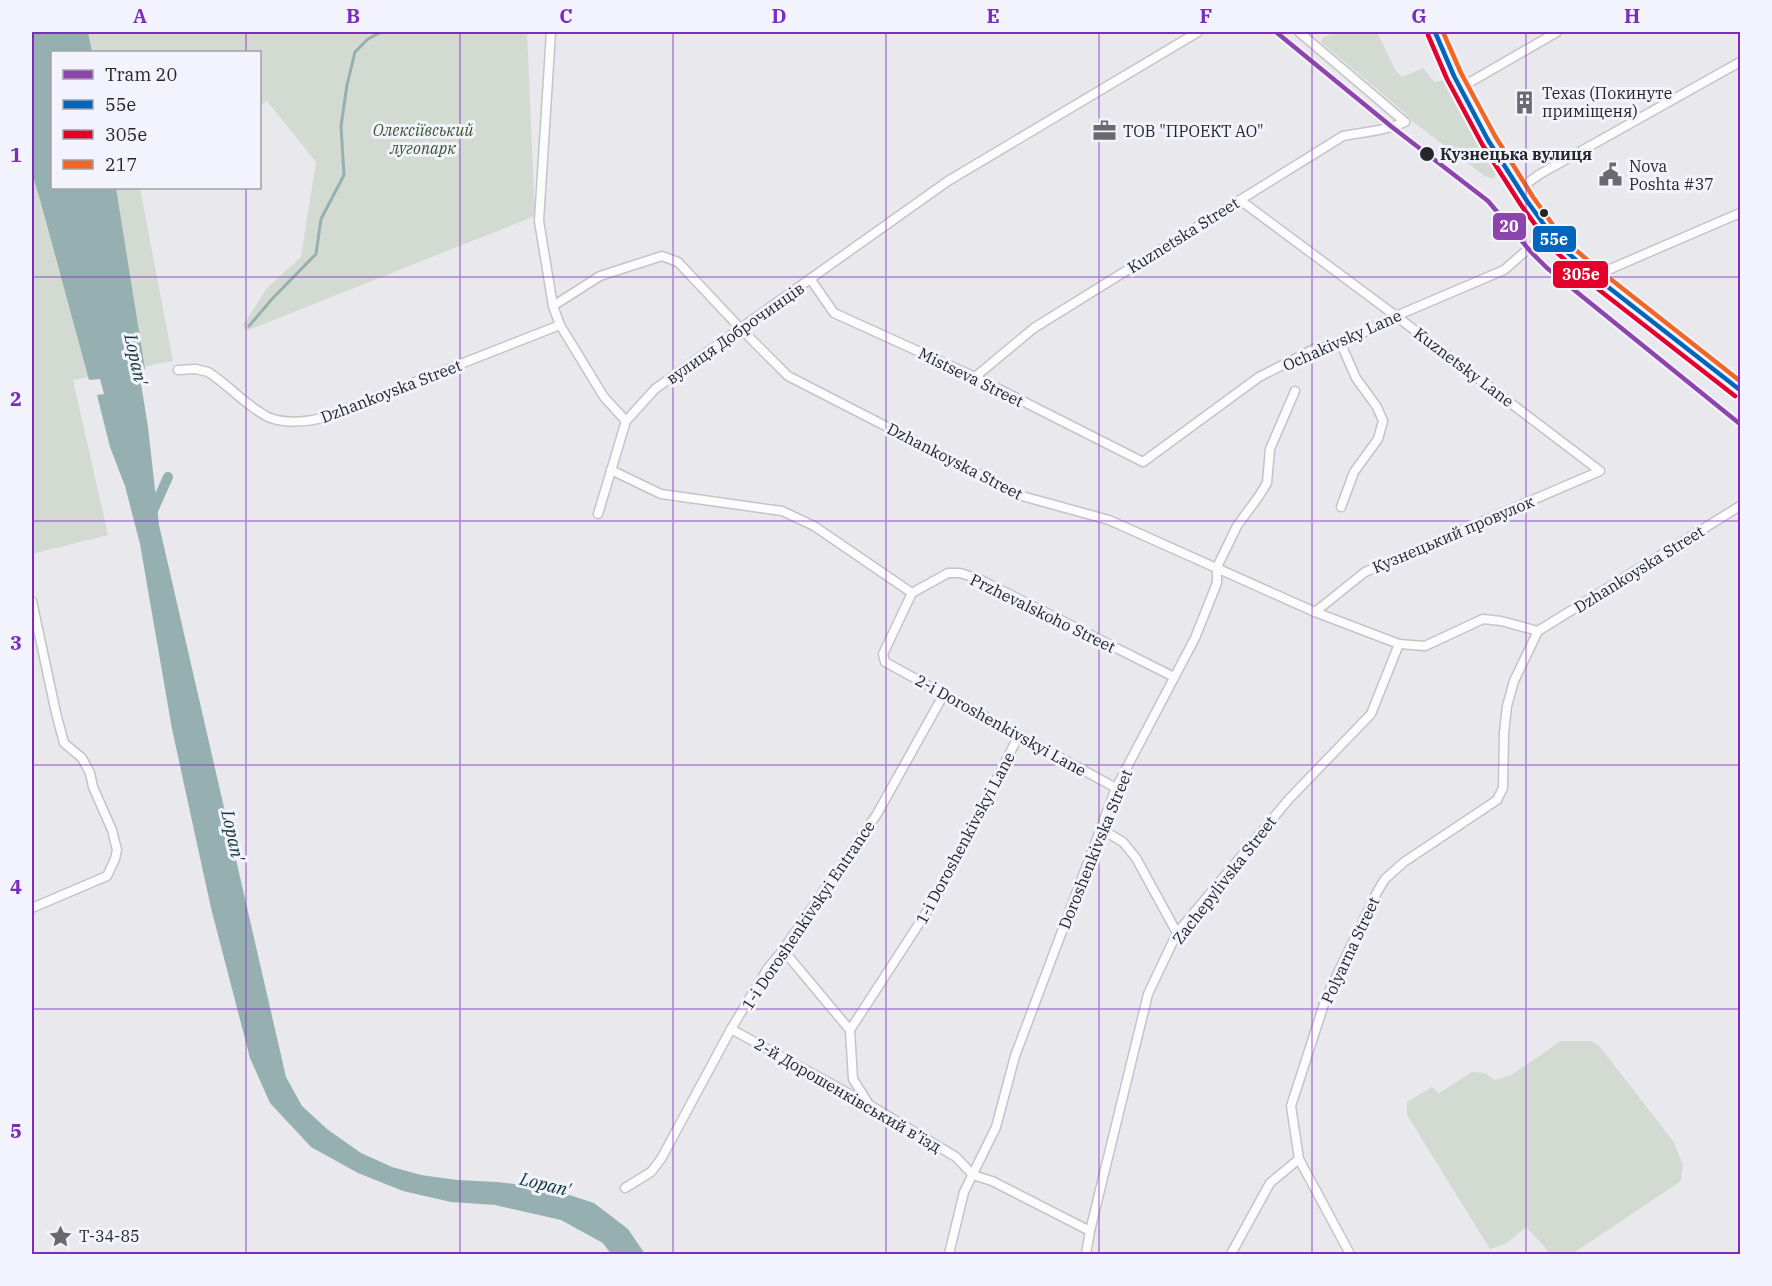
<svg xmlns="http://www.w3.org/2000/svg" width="1772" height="1286" font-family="'IBM Plex Serif',serif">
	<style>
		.green { fill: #d3dad1 }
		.water { fill: #96b0b2 }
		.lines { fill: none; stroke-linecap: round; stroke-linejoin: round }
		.stream { stroke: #96b0b2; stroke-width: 3 }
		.canal { stroke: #96b0b2; stroke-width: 10 }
		.minor-casing { stroke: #c4c4c8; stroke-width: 11 }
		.primary-casing { stroke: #c4c4c8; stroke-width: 15 }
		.minor { stroke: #fcfcfc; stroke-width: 8 }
		.primary { stroke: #fcfcfc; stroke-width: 12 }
		.bus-1-casing { stroke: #f2f3fd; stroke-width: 9 }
		.bus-2-casing { stroke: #f2f3fd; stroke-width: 9 }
		.bus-3-casing { stroke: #f2f3fd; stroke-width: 9 }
		.bus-1 { stroke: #0065bd; stroke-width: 4.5 }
		.bus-2 { stroke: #e4002b; stroke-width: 4.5 }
		.bus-3 { stroke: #f26522; stroke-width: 4.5 }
		.tram-1-casing { stroke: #f2f3fd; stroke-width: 9 }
		.tram-1 { stroke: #8e44ad; stroke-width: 4.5 }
		.grid { fill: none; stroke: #7b2cbf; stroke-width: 1.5; stroke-opacity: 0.55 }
		.stop-dot { fill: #262629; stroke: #f2f3fd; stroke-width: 2 }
		.labels { text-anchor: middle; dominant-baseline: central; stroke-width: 6; stroke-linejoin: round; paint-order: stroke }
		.poi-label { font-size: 16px; fill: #262629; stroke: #f2f3fd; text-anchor: start }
		.park-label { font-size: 16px; font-style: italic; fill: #3c572f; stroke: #f2f3fd }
		.stop-label { font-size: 16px; font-weight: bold; fill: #262629; stroke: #f2f3fd; text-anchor: start }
		.street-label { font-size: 16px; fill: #262629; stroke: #f2f3fd }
		.water-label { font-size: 18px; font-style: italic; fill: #0c3435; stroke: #f2f3fd }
		.line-badge { stroke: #f2f3fd; stroke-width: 2 }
		.badge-label { font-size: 16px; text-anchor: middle; font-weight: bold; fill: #fff }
		.neatline { fill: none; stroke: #7b2cbf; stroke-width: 2 }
		.grid-label { font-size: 20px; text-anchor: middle; font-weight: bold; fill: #7b2cbf }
	</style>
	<rect width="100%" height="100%" fill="#e8e8ed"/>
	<g class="green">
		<path d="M32,32H527L535,216L246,331L243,325L267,288L301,257L316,162L267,101L260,105V52H52V188H140L173,361L73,380L108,535L32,554Z"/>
		<path d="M1337,32H1377L1395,70L1402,77L1423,68L1434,82L1446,80L1497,170L1494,179L1485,176L1412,121L1404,112L1321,42L1322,38Z"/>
		<path d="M1561,1041H1591L1600,1047L1673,1141L1683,1165L1681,1181L1572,1254H1549L1545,1247L1526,1227L1507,1243L1490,1249L1407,1115V1102L1432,1087L1439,1093L1472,1072L1485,1073L1495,1080L1510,1076Z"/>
	</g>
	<path class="water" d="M32,32H88L92,52H52V188H116L145,369L139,371L148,427L159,525L286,1077L302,1106L327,1129L361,1153L392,1167L421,1175L457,1180L497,1182L548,1188L594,1203L628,1229L645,1254H611L603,1243L561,1220L495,1205L451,1202L403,1191L358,1173L311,1147L270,1103L250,1058L211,908L172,729L140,544L125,486L110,447L97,395L104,394L100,379L89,380L41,203L32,173Z"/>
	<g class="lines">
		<path class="stream" d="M249,326L272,299L316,254L321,219L344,175L341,126L347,85L355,52L368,39L381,32"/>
		<path class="canal" d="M151,515L168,477"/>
		<defs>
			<g id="minor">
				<path d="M551,32L539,221L553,306L560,325L604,397L626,421"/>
				<path d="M1460,88L1557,32"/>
				<path d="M1519,189L1540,174L1740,62"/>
				<path d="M1240,200L1396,316L1600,471L1365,572L1315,612"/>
				<path d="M1594,276L1740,213"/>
				<path d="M811,280L834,313L975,377L1143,462L1259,377L1314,349L1341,344L1396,316L1504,270L1528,249L1538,242L1553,238"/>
				<path d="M553,306L600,276L662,256L678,262L741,329L788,376L1022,496L1109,520L1315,612L1399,644L1425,646L1483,619L1501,621L1538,631"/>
				<path d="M1341,344L1356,378L1377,407L1383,421L1378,439L1354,472L1341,507"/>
				<path d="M178,370L196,369L208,372C229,385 246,406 268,417C283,424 307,422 323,418L560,325"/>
				<path d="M975,377L1034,328L1343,136C1364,132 1385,131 1405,122L1299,32"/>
				<path d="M611,470L661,494L782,511L814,526L912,593"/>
				<path d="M598,514L626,421L655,389L948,181L1198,32"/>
				<path d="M912,593L883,654L885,662L1116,788"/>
				<path d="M912,593L948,573H960L979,579L1174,677"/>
				<path d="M32,601L56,713L64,743L82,758L90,773L93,787L112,830L117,850L115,859L107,876L32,908"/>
				<path d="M1101,829L1123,842L1136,858L1177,933"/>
				<path d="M783,950L850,1030L853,1079L868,1103"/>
				<path d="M731,1029L868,1104L956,1157L973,1175L992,1181L1090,1231"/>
				<path d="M850,1030L937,896L1019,735"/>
				<path d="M625,1188L651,1172L661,1159L731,1029L768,968L783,950L877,814L944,694"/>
				<path d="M949,1254L964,1192L996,1127L1015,1056L1116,788L1195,638L1217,583V567L1237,526L1259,496L1267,483L1270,449L1295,391"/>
				<path d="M1086,1254L1090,1231L1148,994L1177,933L1289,799L1371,714L1399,644"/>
				<path d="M1231,1254L1270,1183L1299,1159"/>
				<path d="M1350,1254L1299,1159L1291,1106L1326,998L1377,892L1385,879L1404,862L1497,800L1503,788L1504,733L1507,706L1514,681L1538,631L1740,506"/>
			</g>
			<path id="primary" d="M1435,32C1458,91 1491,148 1527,201C1538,217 1549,235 1563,249C1572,259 1584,267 1594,276L1740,390"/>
		</defs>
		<use href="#minor" class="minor-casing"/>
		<use href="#primary" class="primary-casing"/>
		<use href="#minor" class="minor"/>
		<use href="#primary" class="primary"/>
		<defs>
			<path id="bus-1" d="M1435,32L1454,76L1488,140L1527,201L1558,244L1594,276L1740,390"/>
			<path id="bus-2" d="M1428,35L1447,79L1482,144L1521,205L1552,248L1589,282L1735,396"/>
			<path id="bus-3" d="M1443,32L1461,73L1495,136L1533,197L1563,239L1599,270L1740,381"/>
		</defs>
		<use href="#bus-1" class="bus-1-casing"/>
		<use href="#bus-2" class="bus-2-casing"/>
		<use href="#bus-3" class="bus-3-casing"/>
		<use href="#bus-1" class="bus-1"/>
		<use href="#bus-2" class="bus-2"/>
		<use href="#bus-3" class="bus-3"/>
		<defs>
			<path id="tram-1" d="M1276,32L1392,127L1488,201L1531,252L1547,268L1740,424"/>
		</defs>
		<use href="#tram-1" class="tram-1-casing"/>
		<use href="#tram-1" class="tram-1"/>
	</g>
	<path class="grid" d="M246,32V52M460,32V1254M673,32V1254M886,32V1254M1099,32V1254M1312,32V1254M1526,32V1254M246,188V1254M32,277H1740M32,521H1740M32,765H1740M32,1009H1740"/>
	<defs>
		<symbol id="building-bare" viewBox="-9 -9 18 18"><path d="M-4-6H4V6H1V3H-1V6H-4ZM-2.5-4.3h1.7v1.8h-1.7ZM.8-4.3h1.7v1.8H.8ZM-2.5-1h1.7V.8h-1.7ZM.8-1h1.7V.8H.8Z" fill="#6a6a6e" stroke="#f2f3fd" stroke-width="2.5" paint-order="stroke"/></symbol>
		<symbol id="office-bare" viewBox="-9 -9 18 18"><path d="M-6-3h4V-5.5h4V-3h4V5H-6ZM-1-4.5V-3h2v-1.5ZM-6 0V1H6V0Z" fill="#6a6a6e" stroke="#f2f3fd" stroke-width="2.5" paint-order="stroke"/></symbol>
		<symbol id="civic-bare" viewBox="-9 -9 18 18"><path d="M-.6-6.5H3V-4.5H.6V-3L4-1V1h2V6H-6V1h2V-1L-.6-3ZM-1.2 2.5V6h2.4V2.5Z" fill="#6a6a6e" stroke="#f2f3fd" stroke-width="2.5" paint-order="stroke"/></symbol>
		<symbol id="sight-bare" viewBox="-9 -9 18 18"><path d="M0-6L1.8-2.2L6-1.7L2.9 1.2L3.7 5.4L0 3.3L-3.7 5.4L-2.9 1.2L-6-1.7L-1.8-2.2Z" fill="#6a6a6e" stroke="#f2f3fd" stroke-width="2.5" paint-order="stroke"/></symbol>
	</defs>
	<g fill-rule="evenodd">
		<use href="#building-bare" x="1508" y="86" width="33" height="33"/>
		<use href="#office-bare" x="1088" y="114" width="33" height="33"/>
		<use href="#civic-bare" x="1594" y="158" width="33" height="33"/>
		<use href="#sight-bare" x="44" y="1220" width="33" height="33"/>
	</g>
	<g class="stop-dot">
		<circle cx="1427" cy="154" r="8"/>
		<circle cx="1544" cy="213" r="5"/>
	</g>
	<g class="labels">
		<g class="poi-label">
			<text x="1542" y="93">Texas (Покинуте<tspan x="1542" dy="18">приміщеня)</tspan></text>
			<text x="1123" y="131">ТОВ "ПРОЕКТ АО"</text>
			<text x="1629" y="166">Nova<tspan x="1629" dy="18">Poshta #37</tspan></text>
			<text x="79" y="1236">Т-34-85</text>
		</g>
		<g class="park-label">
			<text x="423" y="130">Олексіївський<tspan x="423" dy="18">лугопарк</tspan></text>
		</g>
		<g class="stop-label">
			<text x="1440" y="154">Кузнецька вулиця</text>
		</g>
		<g class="street-label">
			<text transform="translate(1183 235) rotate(-32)">Kuznetska Street</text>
			<text transform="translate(735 333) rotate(-35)">вулиця Доброчинців</text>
			<text transform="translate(1342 340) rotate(-24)">Ochakivsky Lane</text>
			<text transform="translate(1464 367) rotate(37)">Kuznetsky Lane</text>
			<text transform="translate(971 377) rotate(26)">Mistseva Street</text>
			<text transform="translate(391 391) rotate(-21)">Dzhankoyska Street</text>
			<text transform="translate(955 461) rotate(27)">Dzhankoyska Street</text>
			<text transform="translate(1453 534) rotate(-23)">Кузнецький провулок</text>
			<text transform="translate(1639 569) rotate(-32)">Dzhankoyska Street</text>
			<text transform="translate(1043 613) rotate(26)">Przhevalskoho Street</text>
			<text transform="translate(1001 725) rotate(29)">2-i Doroshenkivskyi Lane</text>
			<text transform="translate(965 838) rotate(-62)">1-i Doroshenkivskyi Lane</text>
			<text transform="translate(1095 849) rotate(-68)">Doroshenkivska Street</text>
			<text transform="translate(1224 880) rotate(-52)">Zachepylivska Street</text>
			<text transform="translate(808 915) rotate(-56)">1-i Doroshenkivskyi Entrance</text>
			<text transform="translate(1350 950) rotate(-65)">Polyarna Street</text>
			<text transform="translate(848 1095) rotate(30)">2-й Дорошенківський в’їзд</text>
		</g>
		<g class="water-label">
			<text transform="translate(136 359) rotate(78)">Lopan'</text>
			<text transform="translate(233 835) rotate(78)">Lopan'</text>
			<text transform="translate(545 1184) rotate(14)">Lopan'</text>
		</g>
	</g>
	<g class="line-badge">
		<rect x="1492" y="212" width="35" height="29" rx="6" fill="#8e44ad"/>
		<rect x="1532" y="225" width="45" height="28" rx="6" fill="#0065bd"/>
		<rect x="1552" y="260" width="57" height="29" rx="6" fill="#e4002b"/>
	</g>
	<g class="badge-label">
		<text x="1509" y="232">20</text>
		<text x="1554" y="245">55е</text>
		<text x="1581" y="280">305e</text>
	</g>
	<rect width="1772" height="1286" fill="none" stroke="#f2f3fd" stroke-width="66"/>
	<rect x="51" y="51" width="210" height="138" fill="#f2f3fd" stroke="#a0a1a8" stroke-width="1.5"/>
	<rect x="63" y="70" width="30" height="9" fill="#8e44ad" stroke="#a0a1a8" stroke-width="1.5"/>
	<text x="105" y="81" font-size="18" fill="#262629">Tram 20</text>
	<rect x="63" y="100" width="30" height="9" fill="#0065bd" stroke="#a0a1a8" stroke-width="1.5"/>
	<text x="105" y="111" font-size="18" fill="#262629">55е</text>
	<rect x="63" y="130" width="30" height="9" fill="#e4002b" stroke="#a0a1a8" stroke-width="1.5"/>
	<text x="105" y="141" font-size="18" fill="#262629">305e</text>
	<rect x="63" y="160" width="30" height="9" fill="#f26522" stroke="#a0a1a8" stroke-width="1.5"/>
	<text x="105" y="171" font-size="18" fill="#262629">217</text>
	<rect x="33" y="33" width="1706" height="1220" class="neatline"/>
	<g class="grid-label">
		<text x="140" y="23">A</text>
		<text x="353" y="23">B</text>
		<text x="566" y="23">C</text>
		<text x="779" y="23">D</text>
		<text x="993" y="23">E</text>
		<text x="1206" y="23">F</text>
		<text x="1419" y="23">G</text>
		<text x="1632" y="23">H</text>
		<text x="16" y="162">1</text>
		<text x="16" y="406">2</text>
		<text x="16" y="650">3</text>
		<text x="16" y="894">4</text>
		<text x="16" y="1138">5</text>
	</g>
</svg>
